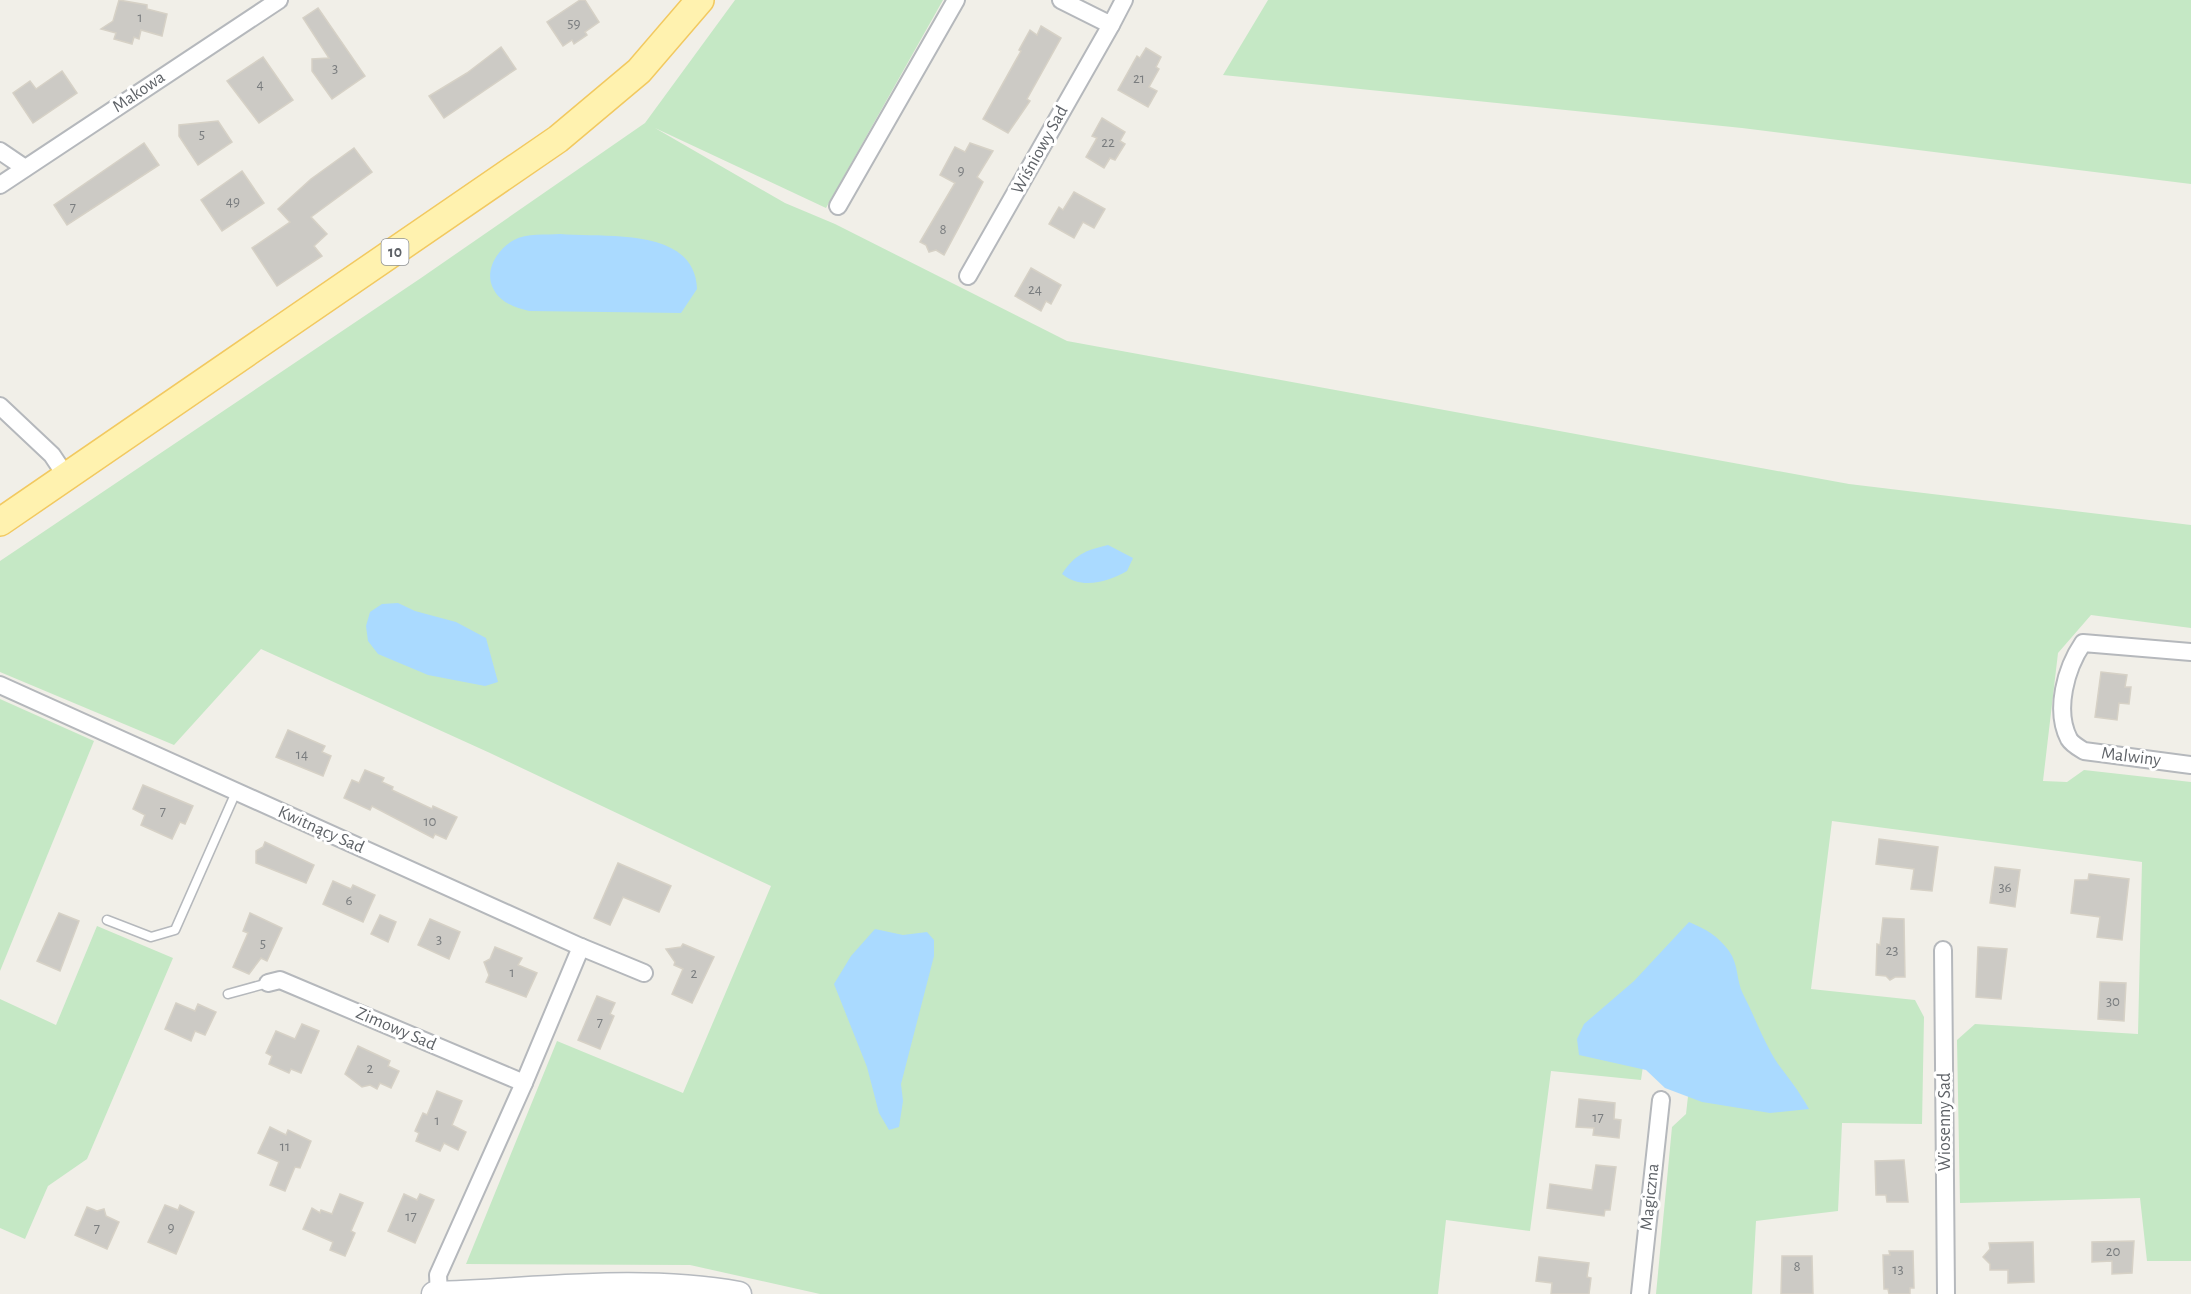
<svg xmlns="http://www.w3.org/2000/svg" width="2191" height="1294" font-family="'Alegreya Sans',sans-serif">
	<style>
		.green { fill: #c5e8c5 }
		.water { fill: #aadaff }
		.building { fill: #cccac5; stroke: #d6d1c6; stroke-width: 1.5 }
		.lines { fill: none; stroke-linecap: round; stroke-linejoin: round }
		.lane-casing { stroke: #b5b8bc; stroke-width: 11 }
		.street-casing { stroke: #b5b8bc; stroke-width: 20 }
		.secondary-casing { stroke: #b6babf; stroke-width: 27 }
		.primary-casing { stroke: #f2c960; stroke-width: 30 }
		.lane { stroke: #fff; stroke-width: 8 }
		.street { stroke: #fff; stroke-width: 16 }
		.secondary { stroke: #fff; stroke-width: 24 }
		.primary { stroke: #fff2af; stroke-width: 27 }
		.labels { text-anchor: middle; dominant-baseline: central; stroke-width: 6; stroke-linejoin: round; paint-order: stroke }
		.number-label { font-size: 15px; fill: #7a7d7f }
		.shield { fill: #fff; stroke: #8f9295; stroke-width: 1.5 }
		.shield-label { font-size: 16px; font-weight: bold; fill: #5f6368 }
		.street-label { font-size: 18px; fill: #5f6368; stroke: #fff }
	</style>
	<rect width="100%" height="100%" fill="#f1efe8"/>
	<g class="green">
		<path d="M735,0H943L826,208L655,128L785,203L835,224L1067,341L1849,484L2191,525V628L2091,615L2058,653L2043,781L2067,782L2084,770L2191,782V1261H2147L2140,1198L1960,1203L1957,1040L1975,1024L2138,1034L2142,862L1832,821L1811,989L1915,1000L1924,1017L1922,1124L1842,1123L1838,1211L1756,1221L1752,1294H1656L1672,1127L1686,1114L1691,1070L1643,1066L1641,1080L1551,1071L1530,1231L1446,1220L1438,1294H820L690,1265L466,1264L557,1041L683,1093L771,886L490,753L261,649L174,745L0,672V561L421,278L645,123Z"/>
		<path d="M1268,0H2191V184L1742,128L1223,75Z"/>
		<path d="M0,699L94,741L0,971Z"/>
		<path d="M97,926L173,958L87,1159L48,1186L25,1239L0,1228V999L56,1025Z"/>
	</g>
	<g class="water">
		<path d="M560,234C604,238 695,226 697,289L681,313L529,311C516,308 501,303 494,290C483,272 497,249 514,240C526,233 547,235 560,234Z"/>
		<path d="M1108,545L1133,558L1127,571C1107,582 1082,590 1062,574C1074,555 1086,550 1108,545Z"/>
		<path d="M398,603L415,611L456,622L486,638L498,682L485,686L428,675L378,654L368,641L366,626L370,612L382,604Z"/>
		<path d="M1689,922C1706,929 1718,936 1729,951C1739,965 1736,980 1743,994C1755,1017 1764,1043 1778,1064C1790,1080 1799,1091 1809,1109L1770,1113L1702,1102L1665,1088L1646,1070L1579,1055L1577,1039L1584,1024L1634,981Z"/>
		<path d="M875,929L903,935L927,932L934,940V956L901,1084L903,1101L899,1127L889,1130L879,1113L867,1067L834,984L851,956Z"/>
	</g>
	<g class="building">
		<path d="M119,0L147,5V9L167,14L162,36L141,30L139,39L134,37L132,44L114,39L116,33L101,29L113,21Z"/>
		<path d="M580,0H585L599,22L585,32L587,35L574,44L572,40L563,46L547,22Z"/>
		<path d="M318,8L365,76L332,99L312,71V59L329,58L303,18Z"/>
		<path d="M1041,26L1061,38L1027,99L1030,101L1008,133L983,119L1021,51L1019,50L1030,30L1037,35Z"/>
		<path d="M501,47L516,69L444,118L429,96L467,73Z"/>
		<path d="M1146,48L1161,57L1156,67L1159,69L1149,87L1157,91L1148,107L1118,90L1137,56L1140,58Z"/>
		<path d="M263,57L293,100L259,123L227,81Z"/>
		<path d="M62,71L77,93L33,123L13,93L30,81L36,89Z"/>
		<path d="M1102,118L1125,132L1120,141L1125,144L1115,160L1110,158L1104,168L1086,157L1097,138L1092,136Z"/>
		<path d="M218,121L232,142L198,165L179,136V125Z"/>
		<path d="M144,143L159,165L67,225L54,205Z"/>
		<path d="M970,143L993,151L977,177L983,182L944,255L936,250L929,252L926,245L920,242L955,183L940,175L955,147L965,152Z"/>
		<path d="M354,148L372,172L311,217L327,234L314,246L322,256L277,286L252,248L290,222L278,209L311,179Z"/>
		<path d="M242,171L264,203L222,231L201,200Z"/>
		<path d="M1074,192L1105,209L1094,228L1083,222L1074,238L1049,224L1059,207L1063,210Z"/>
		<path d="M1031,268L1061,285L1051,304L1046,301L1041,311L1015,296Z"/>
		<path d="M2101,672L2127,675L2125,687H2131L2129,704L2119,703L2117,720L2095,717Z"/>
		<path d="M288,730L325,746L322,752L331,756L323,776L276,757Z"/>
		<path d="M365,770L384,778L382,782L393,787L392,790L432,809L433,806L457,817L446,839L435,834L433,838L372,806L370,810L344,798L352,780L359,783Z"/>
		<path d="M143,785L193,806L185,824L180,822L172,839L141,825L145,815L133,809Z"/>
		<path d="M1879,839L1938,847L1932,891L1911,889L1914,869L1876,864Z"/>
		<path d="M265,842L314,865L306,883L256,863V851L263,847Z"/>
		<path d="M618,863L671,886L659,912L623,897L610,925L594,918Z"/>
		<path d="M1995,867L2020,870L2015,907L1990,903Z"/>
		<path d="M2089,874L2129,879L2122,940L2097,937L2100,917L2071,913L2075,880H2088Z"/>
		<path d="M333,881L351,889L353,885L375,895L363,922L323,904Z"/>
		<path d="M59,913L79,921L60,971L37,961Z"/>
		<path d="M250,913L282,928L267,961L261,958L249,974L233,967L248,933L243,931Z"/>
		<path d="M380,915L396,922L388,942L371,934Z"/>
		<path d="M1883,918L1904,919L1905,977H1895L1890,980L1886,976L1876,975L1877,944L1880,945Z"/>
		<path d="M430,919L460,932L449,959L418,945Z"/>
		<path d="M683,944L714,957L692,1003L672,994L683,969L674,965L675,962L666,949L681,947Z"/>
		<path d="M495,947L522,958L518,965L537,973L526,997L486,982L489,975L484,962L490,959Z"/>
		<path d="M1978,947L2007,949L2001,999L1976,997Z"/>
		<path d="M2100,982L2126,983L2124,1021L2098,1019Z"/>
		<path d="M597,996L615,1003L610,1014L614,1016L600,1049L578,1040Z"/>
		<path d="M176,1003L195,1011L198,1004L216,1012L205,1035L195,1031L191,1041L165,1029Z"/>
		<path d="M302,1024L319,1031L301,1073L291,1069L289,1073L269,1064L272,1056L266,1053L276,1031L295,1039Z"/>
		<path d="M358,1046L390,1061L388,1066L399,1071L391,1088L380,1083L377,1089L370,1085L362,1087L345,1074Z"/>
		<path d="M437,1091L462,1101L452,1125L466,1132L458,1150L444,1143L440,1151L416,1141L419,1133L415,1131L423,1113L427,1115Z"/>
		<path d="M1579,1099L1615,1103L1614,1119L1621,1120L1619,1138L1593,1135L1594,1128L1576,1127Z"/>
		<path d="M270,1127L286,1135L288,1130L311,1141L300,1168L295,1167L285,1191L270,1185L279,1162L258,1153Z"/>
		<path d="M1904,1160L1908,1202H1887L1886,1195H1876L1875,1161Z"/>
		<path d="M1596,1165L1616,1167L1610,1210H1605L1604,1216L1547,1208L1550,1184L1592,1190Z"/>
		<path d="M340,1194L363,1203L351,1231L355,1233L345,1256L330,1250L333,1242L303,1229L312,1208L320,1213L321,1210L332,1214Z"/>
		<path d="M404,1194L417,1200L420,1194L434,1200L415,1243L388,1231Z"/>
		<path d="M165,1205L178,1210L180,1205L194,1212L176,1254L148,1242Z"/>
		<path d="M87,1207L97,1211L104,1209L106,1216L119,1222L107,1249L75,1235Z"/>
		<path d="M2134,1241L2132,1273L2112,1274V1261L2092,1262V1242Z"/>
		<path d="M2033,1242L2034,1282L2008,1283V1270H1990V1264L1983,1257L1990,1249L1989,1243Z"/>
		<path d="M1889,1251H1913L1914,1288H1910V1294H1889L1888,1289H1884L1883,1255H1890Z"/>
		<path d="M1782,1256H1812L1813,1294H1781Z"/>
		<path d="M1539,1257L1589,1263L1587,1277L1591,1278L1589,1294H1551L1552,1283L1536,1281Z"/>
	</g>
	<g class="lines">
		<defs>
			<g id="lane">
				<path d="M107,920L151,937L175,930L236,792"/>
				<path d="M228,994L268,983"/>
			</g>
			<g id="street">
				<path d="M1061,0L1111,25L1124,0"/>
				<path d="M0,151L25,168"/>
				<path d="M0,185L279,0"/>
				<path d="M838,206L956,0"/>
				<path d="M968,276L1111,25"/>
				<path d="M0,406L52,455L66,476"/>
				<path d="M2191,652L2083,643C2066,668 2054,710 2069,739C2072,744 2079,748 2084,751L2191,765"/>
				<path d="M0,685L581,947L644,973"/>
				<path d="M1943,950L1946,1294"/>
				<path d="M268,983L280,980L524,1083"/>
				<path d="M439,1294L438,1275L524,1083L581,947"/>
				<path d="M1640,1294L1661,1100"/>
			</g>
			<path id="secondary" d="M434,1294C535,1291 638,1276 739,1294"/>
			<path id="primary" d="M0,522L558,139L639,71L700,0"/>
		</defs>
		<use href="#lane" class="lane-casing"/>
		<use href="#street" class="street-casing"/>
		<use href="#secondary" class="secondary-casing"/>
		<use href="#primary" class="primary-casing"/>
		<use href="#lane" class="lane"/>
		<use href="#street" class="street"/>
		<use href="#secondary" class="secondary"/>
		<use href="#primary" class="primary"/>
	</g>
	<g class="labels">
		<g class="number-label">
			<text x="140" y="17">1</text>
			<text x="574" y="23">59</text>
			<text x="335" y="68">3</text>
			<text x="1139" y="78">21</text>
			<text x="260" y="84">4</text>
			<text x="202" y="134">5</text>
			<text x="1108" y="142">22</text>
			<text x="961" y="170">9</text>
			<text x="233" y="201">49</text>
			<text x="73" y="207">7</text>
			<text x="943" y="229">8</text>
			<text x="1035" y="289">24</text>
			<text x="302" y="754">14</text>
			<text x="163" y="811">7</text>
			<text x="430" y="821">10</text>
			<text x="2005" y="887">36</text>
			<text x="349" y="900">6</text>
			<text x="439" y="939">3</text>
			<text x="263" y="943">5</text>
			<text x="1892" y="950">23</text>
			<text x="512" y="972">1</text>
			<text x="694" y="973">2</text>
			<text x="2113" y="1001">30</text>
			<text x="600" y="1022">7</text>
			<text x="370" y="1068">2</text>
			<text x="1598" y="1117">17</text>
			<text x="437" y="1120">1</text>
			<text x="285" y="1146">11</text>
			<text x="411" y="1216">17</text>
			<text x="171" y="1227">9</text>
			<text x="97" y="1228">7</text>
			<text x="2113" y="1251">20</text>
			<text x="1797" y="1266">8</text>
			<text x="1898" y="1269">13</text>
		</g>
		<rect class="shield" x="381.5" y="239" width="27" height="26" rx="4.5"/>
		<g class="shield-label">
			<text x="395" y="252">10</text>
		</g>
		<g class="street-label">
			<text transform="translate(139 92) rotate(-34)">Makowa</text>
			<text transform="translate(1040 150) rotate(-61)">Wiśniowy Sad</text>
			<text transform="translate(2131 757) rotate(7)">Malwiny</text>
			<text transform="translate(321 830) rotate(24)">Kwitnący Sad</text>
			<text transform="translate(396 1029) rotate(23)">Zimowy Sad</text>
			<text transform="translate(1945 1122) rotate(-90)">Wiosenny Sad</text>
			<text transform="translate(1650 1197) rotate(-84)">Magiczna</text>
		</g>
	</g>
</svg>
